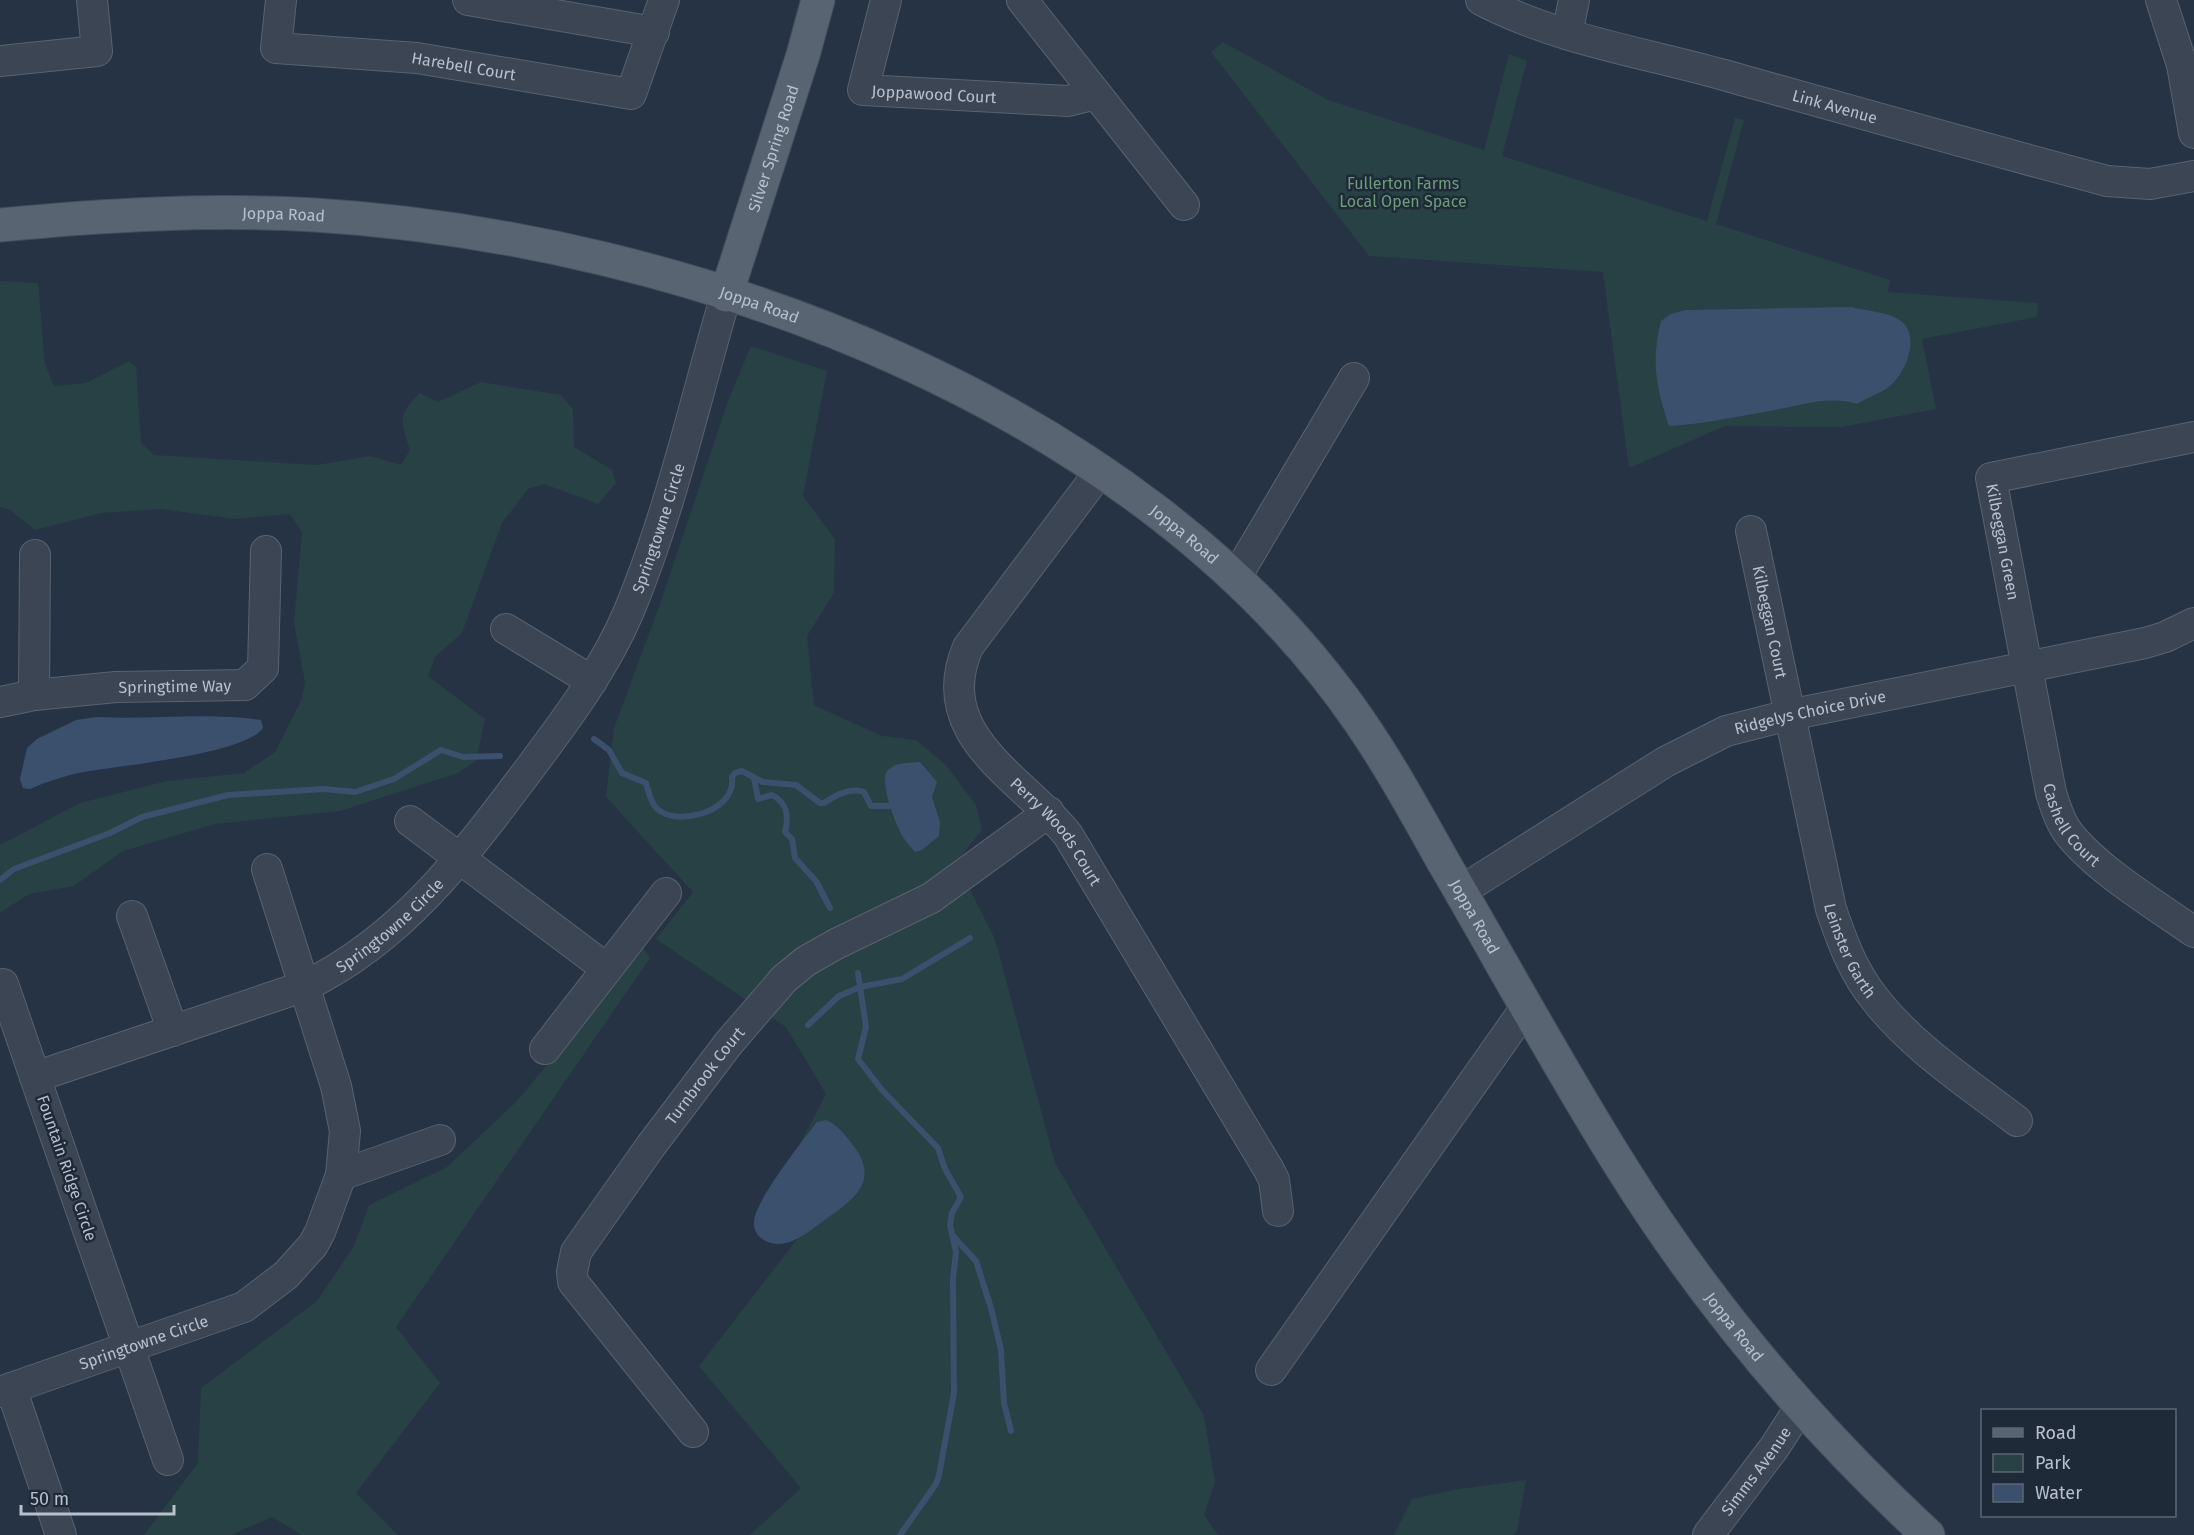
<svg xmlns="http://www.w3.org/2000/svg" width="2194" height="1535" font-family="'Fira Sans',sans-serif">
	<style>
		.green { fill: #284144 }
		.water { fill: #3b506d }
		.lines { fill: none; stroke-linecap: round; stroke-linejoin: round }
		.stream { stroke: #3b506d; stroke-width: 6 }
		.minor-casing { stroke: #596370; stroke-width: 32 }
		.major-casing { stroke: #444e5c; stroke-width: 35 }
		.minor { stroke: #3b4553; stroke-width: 30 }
		.major { stroke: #596473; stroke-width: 33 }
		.labels { text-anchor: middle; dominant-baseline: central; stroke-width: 5; stroke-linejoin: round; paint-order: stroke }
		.street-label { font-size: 16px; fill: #b8c0cd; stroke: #1f2a39 }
		.park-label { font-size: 16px; fill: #6e9e79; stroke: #1f2a39 }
	</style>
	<rect width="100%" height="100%" fill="#263344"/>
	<g class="green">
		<path d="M1223,42L1328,100L1484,150L1509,54L1527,61L1502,156L1707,221L1735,118L1744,120L1716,224L1890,280L1888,292L2038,303L2037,317L1922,339L1936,409L1842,427L1725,426L1629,468L1603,272L1369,256L1211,52Z"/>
		<path d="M0,281L38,283L45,364L54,386L86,383L129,361L136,367L141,443L154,455L317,465L370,456L401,465L410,450C401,421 396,416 420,393L438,402L481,382L561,395L573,409L574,447L612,470L616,483L598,504L544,484L528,489L502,523L462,633L435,657L428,676L485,719L476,761L458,773L340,811L215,824L123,851L74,886L29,894L0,913V845L80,803L167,781L244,773L275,752L302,699L305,682L294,623L302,532L290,514L235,519L160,509L101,513L35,530L10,510L0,507Z"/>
		<path d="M751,346L827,371L803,496L835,539L834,593L807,636L814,705L882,736L916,740L946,765L976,805L982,830L956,862L995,939L1055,1163L1204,1416L1215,1482L1204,1515L1218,1535H750L801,1488L699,1366L822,1207L798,1179L801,1142L826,1094L786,1027L656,939L693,892L606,797L614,728L659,607L728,401Z"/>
		<path d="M643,947L650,958L396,1327L440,1383L356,1493L398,1535H302L272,1517L231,1535H144L198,1463L201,1388L317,1301L354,1246L369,1205L447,1167L518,1100Z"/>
		<path d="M1526,1480L1517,1531L1513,1535H1394L1412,1499L1459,1489Z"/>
	</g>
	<g class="water">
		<path d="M1852,307C1866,311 1890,312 1901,321C1922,337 1904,378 1886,389C1876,395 1866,398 1857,404C1829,395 1798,406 1770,411C1736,417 1703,424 1669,426C1656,387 1651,361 1661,321L1671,314L1686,310Z"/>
		<path d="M97,717C151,720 207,712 261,720L263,728C245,755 114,766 78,773C61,777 46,782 30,789L23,788L20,779L27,748L37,739L76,720Z"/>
		<path d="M920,762L937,782L932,797L940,822L939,836L922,850L915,852C911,847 906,842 903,837C896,826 878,780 888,770C896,762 909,763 920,762Z"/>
		<path d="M826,1120C838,1125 844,1134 852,1144C881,1180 855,1199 826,1219C808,1232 783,1255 761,1238C757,1235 753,1228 754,1222C754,1202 803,1140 817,1122Z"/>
	</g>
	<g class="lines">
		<g class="stream">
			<path d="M594,739L609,750L622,773L646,783C648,790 650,799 654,805C669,829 737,814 732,777L735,773L742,771L763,782L796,785L820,803H824C835,795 850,787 864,792L871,806H890"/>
			<path d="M754,778L758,799L772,795C787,802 789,817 785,832L792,839L795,858L816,881L830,908"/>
			<path d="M0,880L14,869L110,833L142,817L228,795L324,789L355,792L394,779L441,750L463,757L500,756"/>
			<path d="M858,973L866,1027L858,1059L882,1090L938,1148L945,1169L961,1197L952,1213L950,1225L956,1252L953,1279L954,1393L939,1475L936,1484L900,1535"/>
			<path d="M808,1025L839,996L860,987L902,979L970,938"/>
			<path d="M954,1237L976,1261L991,1308L1001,1350L1004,1403L1011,1431"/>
		</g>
		<defs>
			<g id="minor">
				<path id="s1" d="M281,0L276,48L417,58L631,94L664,0"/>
				<path d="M468,0L654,32"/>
				<path id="s2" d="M886,0L863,90L1068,101L1096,94"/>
				<path d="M1022,0L1184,205"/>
				<path id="s3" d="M1481,0C1558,40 1642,52 1724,75C1852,111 1979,147 2107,181L2150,184L2194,176"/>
				<path d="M2161,0L2182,65L2194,133"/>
				<path d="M1567,34L1574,0"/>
				<path d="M0,61L97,51L92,0"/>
				<path id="s4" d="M2194,437L1991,478L2051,793C2055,805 2059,820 2067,831C2094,868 2156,905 2194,932"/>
				<path id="s5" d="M1101,470L968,647C930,736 1022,777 1068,835L1269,1170L1274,1180L1278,1211"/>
				<path id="s6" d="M1751,531L1831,909C1842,941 1853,972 1875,999C1913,1048 1969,1084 2017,1121"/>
				<path d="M1236,577L1354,378"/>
				<path d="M506,629L592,681"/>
				<path d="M34,695L35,555"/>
				<path id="s7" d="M0,702L34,695L116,687L245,685L263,668L266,551"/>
				<path d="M410,821L607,969"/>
				<path id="s8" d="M1461,891L1665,762L1726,731L1789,715L2145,643L2165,637L2194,623"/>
				<path d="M132,916L173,1031"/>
				<path d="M3,984L35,1077"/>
				<path d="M545,1049L666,893"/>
				<path d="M341,1175L440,1140"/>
				<path d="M1271,1370L1527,1006"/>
				<path d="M11,1388L61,1535"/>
				<path id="s9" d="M0,1392L244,1307L286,1275L313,1245L320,1232L341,1175L345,1131L336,1086L267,869"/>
				<path id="s10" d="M693,1432L573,1282L572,1272L576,1252L650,1147L728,1044L784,979L806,961L836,944L931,898L1049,812"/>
				<path id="s11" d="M168,1460L35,1077L305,986C402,939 464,856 527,772C565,721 604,670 629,611C671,510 695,400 726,295"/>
				<path id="s12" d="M1708,1535L1774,1448L1801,1406"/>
			</g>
			<g id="major">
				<path id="s13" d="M0,225C105,215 209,209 315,215C688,238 1141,403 1360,722C1391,767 1417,815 1444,863C1503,964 1559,1068 1622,1168C1707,1304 1810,1426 1928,1535"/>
				<path id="s14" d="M726,295L803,55L818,0"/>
			</g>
		</defs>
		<use href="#minor" class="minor-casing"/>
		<use href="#major" class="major-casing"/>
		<use href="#minor" class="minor"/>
		<use href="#major" class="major"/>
	</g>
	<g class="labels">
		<g class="street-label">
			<text stroke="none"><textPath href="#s1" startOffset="237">Harebell Court</textPath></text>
			<text stroke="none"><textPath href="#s2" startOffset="164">Joppawood Court</textPath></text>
			<text stroke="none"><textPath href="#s3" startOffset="370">Link Avenue</textPath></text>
			<text stroke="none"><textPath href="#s14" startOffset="154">Silver Spring Road</textPath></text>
			<text stroke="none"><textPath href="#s13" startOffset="284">Joppa Road</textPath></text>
			<text stroke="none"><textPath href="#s13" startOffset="770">Joppa Road</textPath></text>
			<text stroke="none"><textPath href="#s11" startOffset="1281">Springtowne Circle</textPath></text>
			<text stroke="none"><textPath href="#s13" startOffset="1256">Joppa Road</textPath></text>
			<text stroke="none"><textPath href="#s4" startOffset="272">Kilbeggan Green</textPath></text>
			<text stroke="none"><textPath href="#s6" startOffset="93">Kilbeggan Court</textPath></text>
			<text stroke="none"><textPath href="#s7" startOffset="176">Springtime Way</textPath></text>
			<text stroke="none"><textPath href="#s8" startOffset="396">Ridgelys Choice Drive</textPath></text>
			<text stroke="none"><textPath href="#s4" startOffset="566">Cashell Court</textPath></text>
			<text stroke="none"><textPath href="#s5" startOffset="441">Perry Woods Court</textPath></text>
			<text stroke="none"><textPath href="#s13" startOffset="1740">Joppa Road</textPath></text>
			<text stroke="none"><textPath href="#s11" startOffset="795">Springtowne Circle</textPath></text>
			<text stroke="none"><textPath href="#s6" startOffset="432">Leinster Garth</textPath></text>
			<text stroke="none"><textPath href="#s10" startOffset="441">Turnbrook Court</textPath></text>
			<text transform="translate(67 1168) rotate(71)">Fountain Ridge Circle</text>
			<text stroke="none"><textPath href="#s13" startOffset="2226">Joppa Road</textPath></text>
			<text stroke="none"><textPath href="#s9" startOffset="152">Springtowne Circle</textPath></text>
			<text stroke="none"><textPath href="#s12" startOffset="80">Simms Avenue</textPath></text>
		</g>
		<g class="park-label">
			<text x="1403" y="183">Fullerton Farms<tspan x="1403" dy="18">Local Open Space</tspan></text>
		</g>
	</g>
	<rect x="1981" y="1409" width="195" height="108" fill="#1f2a39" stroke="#5c6674" stroke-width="1.5"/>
	<rect x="1993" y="1428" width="30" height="9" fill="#596473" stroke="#5c6674" stroke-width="1.5"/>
	<text x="2035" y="1439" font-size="18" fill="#b8c0cd">Road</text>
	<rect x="1993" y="1454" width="30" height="18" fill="#284144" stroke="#5c6674" stroke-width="1.5"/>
	<text x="2035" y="1469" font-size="18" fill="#b8c0cd">Park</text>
	<rect x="1993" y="1484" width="30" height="18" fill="#3b506d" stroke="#5c6674" stroke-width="1.5"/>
	<text x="2035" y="1499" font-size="18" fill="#b8c0cd">Water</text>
	<path d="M21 1505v9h153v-9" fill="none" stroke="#b8c0cd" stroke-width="3"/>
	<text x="30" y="1505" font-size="18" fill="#b8c0cd" stroke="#1f2a39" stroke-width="4.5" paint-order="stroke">50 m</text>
</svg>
